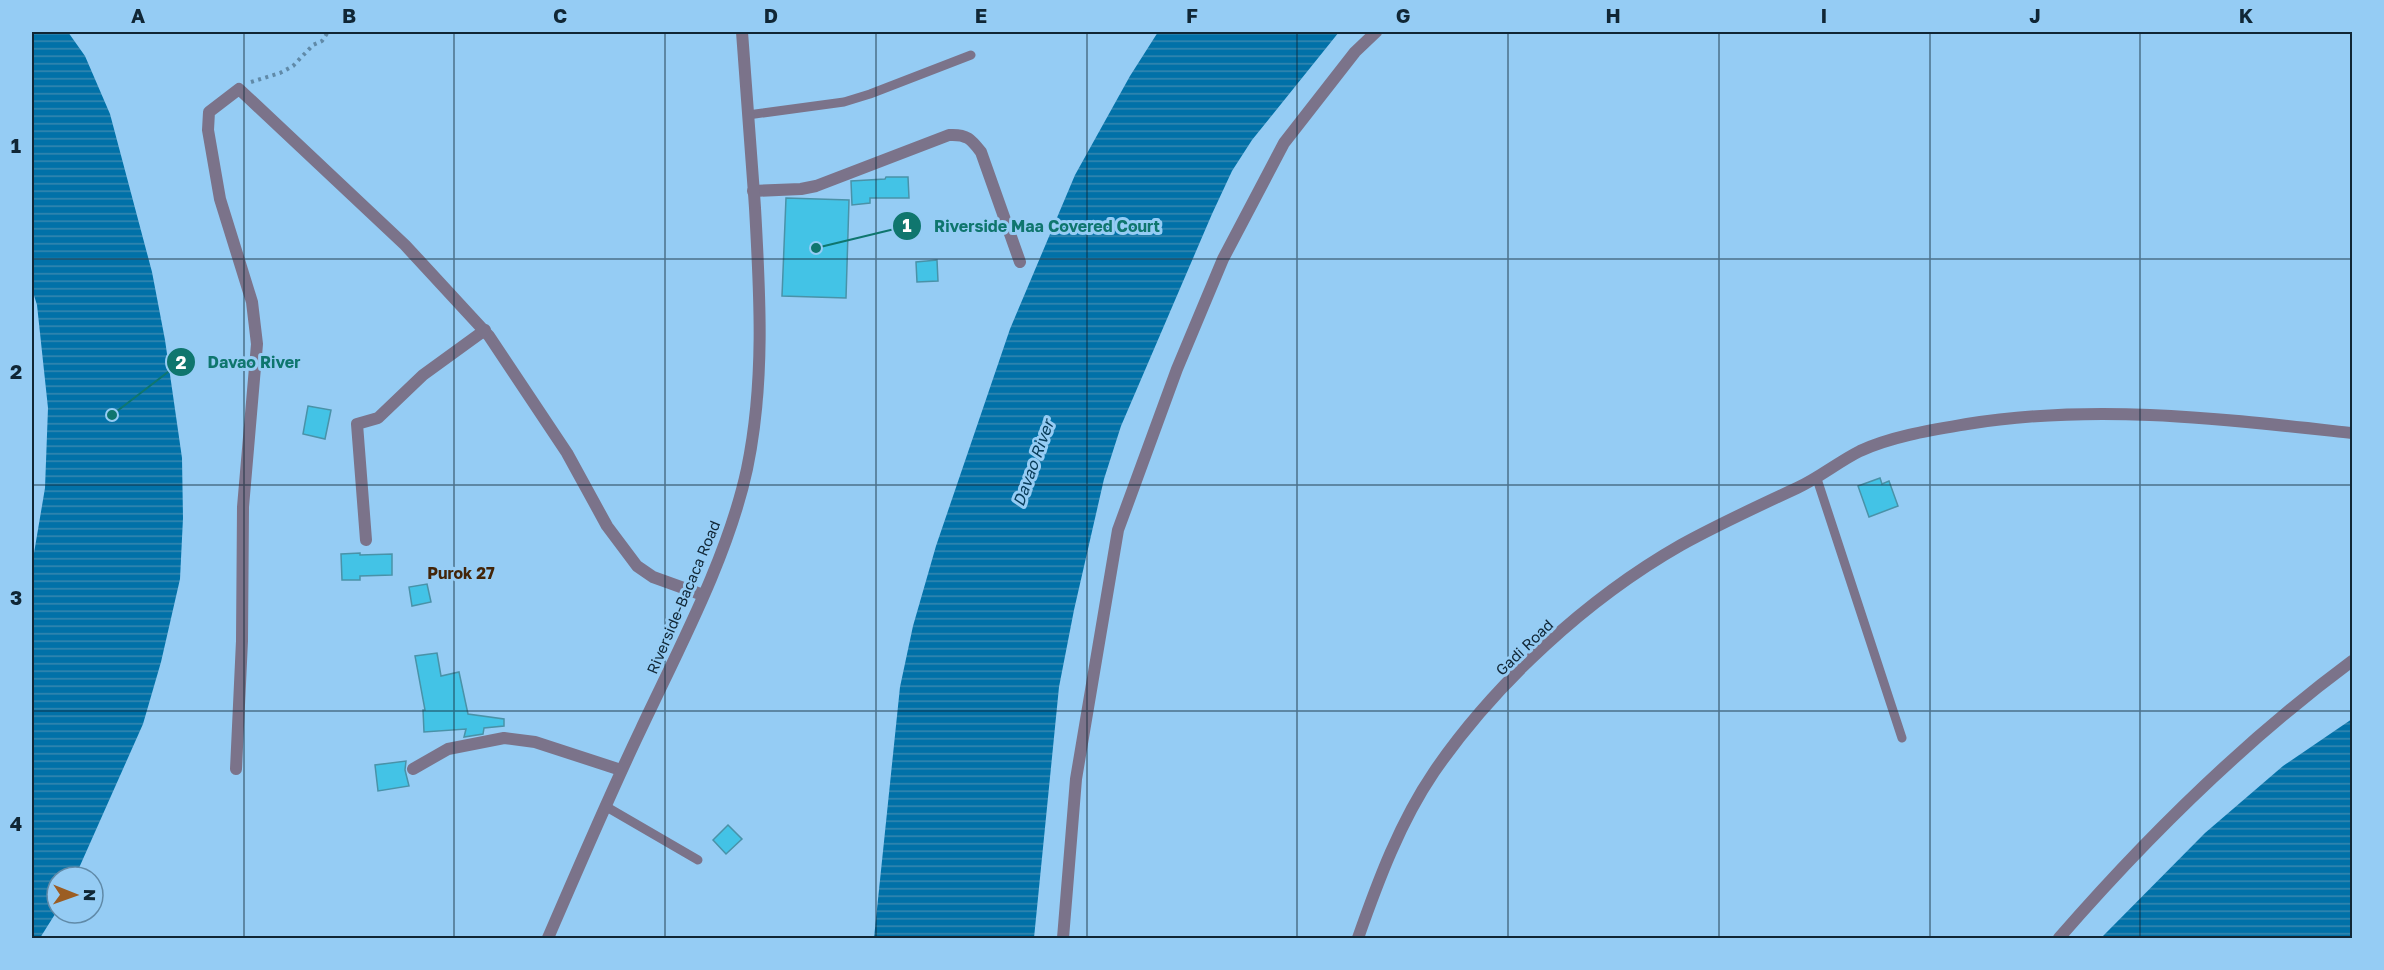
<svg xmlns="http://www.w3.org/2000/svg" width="2384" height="970" font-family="'Golos Text',sans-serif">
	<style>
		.water { fill: url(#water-rules) }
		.building { fill: #43c3e6; stroke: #4992a8; stroke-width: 1.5 }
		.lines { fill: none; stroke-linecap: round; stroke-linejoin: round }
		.path { stroke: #608aa8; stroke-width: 4; stroke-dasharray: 3 4.5; stroke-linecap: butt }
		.lane { stroke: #7b738a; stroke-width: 9 }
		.street { stroke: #7b738a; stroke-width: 12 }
		.grid { fill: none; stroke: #102635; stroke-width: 1.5; stroke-opacity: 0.55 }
		.labels { text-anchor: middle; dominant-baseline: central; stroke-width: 6; stroke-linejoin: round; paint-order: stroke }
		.street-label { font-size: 15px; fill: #102635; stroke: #95ccf4 }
		.water-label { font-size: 16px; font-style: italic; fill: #073b58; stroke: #95ccf4 }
		.neighbourhood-label { font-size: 16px; font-weight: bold; fill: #432509; stroke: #95ccf4 }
		.leader { fill: none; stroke: #0f766e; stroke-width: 2 }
		.callout-dot { fill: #0f766e; stroke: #95ccf4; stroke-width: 2 }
		.mark-label { font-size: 18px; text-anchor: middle; font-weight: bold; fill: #fff }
		.callout-label { font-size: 16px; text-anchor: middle; font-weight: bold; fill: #0f766e; stroke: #95ccf4; stroke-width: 6; stroke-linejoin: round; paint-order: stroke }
		.neatline { fill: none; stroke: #102635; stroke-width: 2 }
		.grid-label { font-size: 20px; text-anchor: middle; font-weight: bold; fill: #102635 }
	</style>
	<defs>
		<pattern id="water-rules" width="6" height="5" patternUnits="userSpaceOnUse" patternTransform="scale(1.5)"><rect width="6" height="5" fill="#0171a8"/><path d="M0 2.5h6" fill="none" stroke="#3888b0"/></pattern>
	</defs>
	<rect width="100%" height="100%" fill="#95ccf4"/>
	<g class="water">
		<path d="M32,32H68L85,56L110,114L152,272L165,340L182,458L183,518L180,579L161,662L143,724L75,877H57V911L40,938H32V565L45,488L48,408L37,305L32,289Z"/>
		<path d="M1158,32H1339L1252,140L1232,171L1212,214L1121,426L1104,479L1074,610L1059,687L1034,938H874L900,687L913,626L936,546L1010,329L1075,175L1130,76Z"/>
		<path d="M2352,719V938H2101L2205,833L2283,766Z"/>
	</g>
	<g class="building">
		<path d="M886,177H908L909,198H870V203L852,205L851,181L885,179Z"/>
		<path d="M786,198L849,200L846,298L782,296Z"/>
		<path d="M937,260L938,281L917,282L916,262Z"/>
		<path d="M308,406L331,410L325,439L303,434Z"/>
		<path d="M1880,478L1882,484L1889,481L1898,506L1869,517L1858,486Z"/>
		<path d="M360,553V555L392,554V575L360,576V580H342L341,554Z"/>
		<path d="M427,584L431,602L412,606L409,587Z"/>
		<path d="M437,653L441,676L459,672L468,714L504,719V726L484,728L483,734L464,737L466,729L424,732L423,710H425L415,656Z"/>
		<path d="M406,761L405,770L409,786L378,791L375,765Z"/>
		<path d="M728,825L742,839L726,854L713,840Z"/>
	</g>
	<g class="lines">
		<path class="path" d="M251,82L280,73L293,66L313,45L322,41L328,32"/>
		<g class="lane">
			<path d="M748,115L844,102L870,94L971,55"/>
			<path d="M1817,479L1902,738"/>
			<path d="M605,806L698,860"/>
		</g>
		<g class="street">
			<path d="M753,191L801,189L816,186L949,135C967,134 971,139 981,152L1020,262"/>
			<path d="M366,540L357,424L378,418L423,375L485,330"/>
			<path d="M236,769L242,641L243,507L257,344L252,302L220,199L208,130L209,112L239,89L405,245L489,336L567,453L607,526L637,566L653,577L703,595"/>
			<path d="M413,769L448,749L504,738L535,742L621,770"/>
			<path d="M548,938C578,869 608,798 641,729C679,648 728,557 747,469C765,383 760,295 755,208C751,149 746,90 742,32"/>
			<path d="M1063,938L1076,779L1118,530L1177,369L1223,259L1284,143L1355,52L1376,32"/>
			<path d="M1358,938C1378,881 1400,822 1434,772C1495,683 1588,598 1681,545C1719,524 1758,506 1797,488C1819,478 1838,462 1860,451C1893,436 1932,430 1967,424C2096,403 2224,419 2352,433"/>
			<path d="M2059,938C2147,837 2244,741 2352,661"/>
		</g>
	</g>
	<path class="grid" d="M244,32V938M454,32V938M665,32V938M876,32V938M1087,32V938M1297,32V938M1508,32V938M1719,32V938M1930,32V938M2140,32V938M32,259H2352M32,485H2352M32,711H2352"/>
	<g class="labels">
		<g class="street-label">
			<text transform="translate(683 597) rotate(-67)">Riverside-Bacaca Road</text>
			<text transform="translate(1524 647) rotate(-44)">Gadi Road</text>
		</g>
		<g class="water-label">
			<text transform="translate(1033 463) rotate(-70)">Davao River</text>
		</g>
		<g class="neighbourhood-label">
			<text x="461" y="573">Purok 27</text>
		</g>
	</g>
	<path class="leader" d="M816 248L907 226M112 415L181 362"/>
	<g class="callout-dot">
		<circle cx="816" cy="248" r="6"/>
		<circle cx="112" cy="415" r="6"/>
		<circle cx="907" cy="226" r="15"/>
		<circle cx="181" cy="362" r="15"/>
	</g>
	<g class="mark-label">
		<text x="907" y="232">1</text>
		<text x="181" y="369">2</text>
	</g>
	<g class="callout-label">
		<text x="1047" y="232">Riverside Maa Covered Court</text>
		<text x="254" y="368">Davao River</text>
	</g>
	<rect width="2384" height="970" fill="none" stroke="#95ccf4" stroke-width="66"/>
	<g transform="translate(75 895) rotate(91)"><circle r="28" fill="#95ccf4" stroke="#608aa8" stroke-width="1.5"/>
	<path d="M0-4.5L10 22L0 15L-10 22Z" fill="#9b5d23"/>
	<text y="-9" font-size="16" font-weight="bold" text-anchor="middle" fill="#102635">N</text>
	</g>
	<rect x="33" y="33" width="2318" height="904" class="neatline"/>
	<g class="grid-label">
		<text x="138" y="23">A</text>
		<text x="349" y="23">B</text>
		<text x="560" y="23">C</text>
		<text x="771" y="23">D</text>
		<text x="981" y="23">E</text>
		<text x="1192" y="23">F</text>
		<text x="1403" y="23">G</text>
		<text x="1613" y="23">H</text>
		<text x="1824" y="23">I</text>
		<text x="2035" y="23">J</text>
		<text x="2246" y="23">K</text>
		<text x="16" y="153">1</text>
		<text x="16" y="379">2</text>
		<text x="16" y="605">3</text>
		<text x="16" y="831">4</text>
	</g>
</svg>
